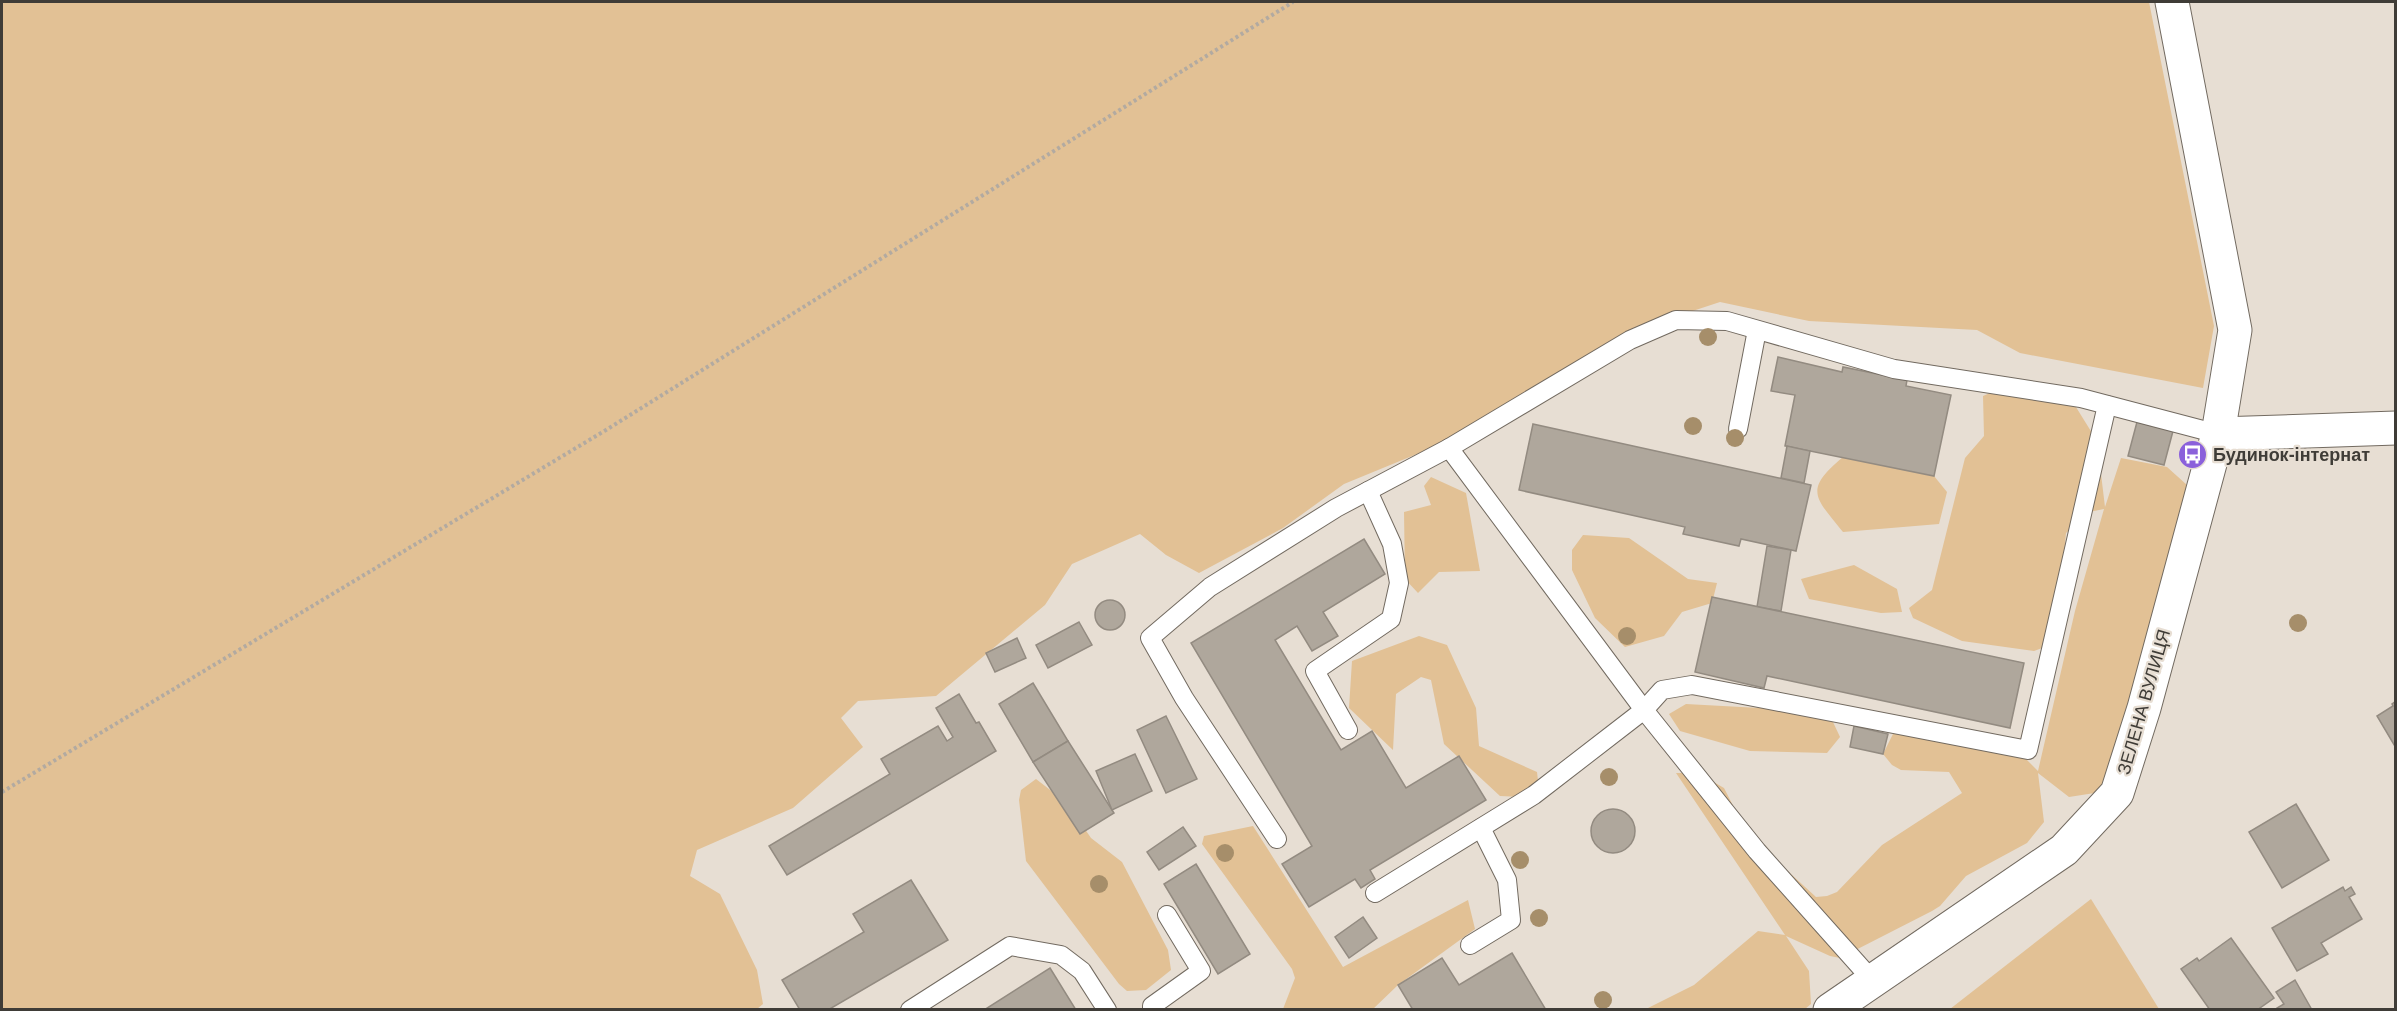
<svg xmlns="http://www.w3.org/2000/svg" width="2397" height="1011" font-family="Arial,sans-serif">
	<style>
		.green { fill: #e2c195 }
		.building { fill: #afa79c; stroke: #938b81; stroke-width: 1.5 }
		.lines { fill: none; stroke-linecap: round; stroke-linejoin: round }
		.service-casing { stroke: #726a60; stroke-width: 20 }
		.minor-casing { stroke: #726a60; stroke-width: 35 }
		.path { stroke: #b2aaa1; stroke-width: 4; stroke-dasharray: 3 3; stroke-linecap: butt }
		.service { stroke: #fff; stroke-width: 18 }
		.minor { stroke: #fff; stroke-width: 33 }
		.tree { fill: #a68e6a }
		.labels { text-anchor: middle; dominant-baseline: central; stroke-width: 4.5; stroke-linejoin: round; paint-order: stroke }
		.poi-label { font-size: 18px; font-weight: bold; fill: #3f3c37; stroke: #e7ded3; text-anchor: start }
		.street-label { font-size: 18px; fill: #3f3c37; stroke: #e7ded3 }
	</style>
	<rect width="100%" height="100%" fill="#e7ded3"/>
	<g class="green">
		<path d="M2,2H2149L2214,326L2203,388L2020,353L1977,330L1809,321L1720,302L1635,330L1468,433L1344,484L1283,528L1199,573L1166,555L1140,534L1072,564L1045,605L936,696L858,701L841,718L863,747L793,808L697,850L690,876L720,894L757,970L763,1004L757,1009L2,1010Z"/>
		<path d="M2004,387L2071,399L2097,441L2105,507L2121,458L2167,467L2187,485L2189,513L2101,792L2069,797L2038,773L2044,822L2027,843L1966,876L1940,906L1932,911L1840,958L1830,956L1786,936L1809,971L1811,1004L1805,1009L1644,1010L1694,985L1758,931L1785,935L1676,773H1698L1724,788L1748,835L1816,897L1827,896L1837,892L1882,845L1962,793L1949,772L1901,770L1892,765L1883,754L1896,728L2018,751L2038,771L2075,611L2104,509L2089,512L2066,533L2057,631L2045,647L2034,651L1962,641L1913,618L1909,608L1932,590L1965,458L1984,436L1983,396Z"/>
		<path d="M1843,457L1926,471L1934,476L1947,492L1939,524L1843,532C1814,496 1804,490 1843,457Z"/>
		<path d="M1431,477L1466,493L1480,571L1439,572L1418,593L1405,579L1404,512L1431,505L1424,486Z"/>
		<path d="M1583,535L1629,538L1688,579L1717,583L1712,603L1682,612L1664,636L1625,647L1595,618L1572,570V550Z"/>
		<path d="M1854,565L1897,589L1902,612L1881,613L1809,599L1801,579Z"/>
		<path d="M1419,636L1447,645L1476,708L1479,746L1537,772L1540,798L1500,796L1444,744L1431,680L1421,677L1396,694L1393,750L1349,708L1352,661Z"/>
		<path d="M1686,704L1778,709L1833,722L1840,737L1827,753L1750,751L1680,731L1669,714Z"/>
		<path d="M1036,779L1067,803L1091,838L1122,862L1168,950L1171,970L1146,990L1127,991L1119,984L1026,861L1019,800L1021,790Z"/>
		<path d="M1253,826L1343,967L1468,900L1475,929L1398,985L1373,1009H1283L1295,978L1292,969L1202,844L1204,836Z"/>
		<path d="M2091,899L2159,1009H1950Z"/>
	</g>
	<g class="building">
		<path d="M1778,357L1842,372L1843,367L1907,380L1906,386L1951,395L1934,476L1785,446L1795,395L1771,391Z"/>
		<path d="M2137,422L2173,431L2164,465L2128,456Z"/>
		<path d="M1533,424L1811,485L1796,551L1741,539L1739,546L1683,534L1685,527L1519,490Z"/>
		<path d="M1787,446L1810,451L1804,483L1781,478Z"/>
		<path d="M1364,539L1385,574L1323,612L1338,636L1312,651L1297,626L1275,640L1341,750L1372,731L1406,788L1459,756L1486,800L1370,870L1375,879L1361,888L1355,879L1309,907L1282,864L1312,846L1191,643Z"/>
		<path d="M1767,546L1791,550L1781,611L1757,607Z"/>
		<path d="M1712,597L2024,663L2010,728L1767,676L1764,688L1695,672Z"/>
		<circle cx="1110" cy="615" r="15"/>
		<path d="M1079,622L1092,645L1048,668L1036,645Z"/>
		<path d="M1017,638L1026,658L995,672L986,653Z"/>
		<path d="M1033,683L1068,741L1033,762L999,704Z"/>
		<path d="M959,694L976,723L979,722L996,751L787,875L769,846L890,774L881,759L938,726L947,741L953,737L936,708Z"/>
		<path d="M2396,701V748L2377,716L2393,706L2392,704Z"/>
		<path d="M1166,716L1197,779L1166,793L1137,730Z"/>
		<path d="M1854,726L1888,734L1883,754L1850,747Z"/>
		<path d="M1068,741L1114,813L1080,834L1033,762Z"/>
		<path d="M1135,754L1152,791L1112,810L1096,771Z"/>
		<path d="M2296,804L2329,860L2282,888L2249,832Z"/>
		<circle cx="1613" cy="831" r="22"/>
		<path d="M1183,827L1196,846L1159,870L1147,852Z"/>
		<path d="M1196,864L1250,954L1218,974L1164,884Z"/>
		<path d="M911,880L948,940L828,1010H800L782,980L864,932L853,914Z"/>
		<path d="M2343,887L2345,891L2351,887L2355,894L2349,897L2362,919L2321,943L2328,954L2297,971L2272,928Z"/>
		<path d="M1363,917L1377,938L1349,958L1335,937Z"/>
		<path d="M2231,938L2274,998L2257,1010H2210L2181,969L2197,958L2199,961Z"/>
		<path d="M1512,953L1546,1010H1413L1398,985L1442,958L1459,985Z"/>
		<path d="M1050,968L1076,1010H984Z"/>
		<path d="M2295,980L2312,1010H2278L2277,1008L2284,1004L2276,992Z"/>
	</g>
	<g class="lines">
		<defs>
			<g id="service">
				<path d="M1738,429L1757,330"/>
				<path d="M1449,448L1630,340L1676,320L1727,321L1894,369L2081,398L2218,434"/>
				<path d="M1348,730L1315,671L1391,619L1399,583L1392,544L1368,491"/>
				<path d="M1277,839L1184,698L1150,638L1210,587L1336,508L1449,448L1644,710L1757,851L1873,981"/>
				<path d="M1375,893L1534,795L1644,710L1662,690L1692,685L2028,750L2107,405"/>
				<path d="M1470,945L1511,920L1507,880L1481,828"/>
				<path d="M910,1010L1010,946L1061,955L1082,971L1107,1010"/>
				<path d="M1152,1010V1006L1201,971L1167,915"/>
			</g>
			<g id="minor">
				<path d="M2218,434L2396,428"/>
				<path d="M1830,1010L2064,850L2117,793L2144,708L2218,434L2235,330L2172,2"/>
			</g>
		</defs>
		<use href="#service" class="service-casing"/>
		<use href="#minor" class="minor-casing"/>
		<path class="path" d="M2,792L606,430L1293,2"/>
		<use href="#service" class="service"/>
		<use href="#minor" class="minor"/>
	</g>
	<g class="tree">
		<circle cx="1708" cy="337" r="9"/>
		<circle cx="1693" cy="426" r="9"/>
		<circle cx="1735" cy="438" r="9"/>
		<circle cx="2298" cy="623" r="9"/>
		<circle cx="1627" cy="636" r="9"/>
		<circle cx="1609" cy="777" r="9"/>
		<circle cx="1225" cy="853" r="9"/>
		<circle cx="1520" cy="860" r="9"/>
		<circle cx="1099" cy="884" r="9"/>
		<circle cx="1539" cy="918" r="9"/>
		<circle cx="1603" cy="1000" r="9"/>
	</g>
	<defs>
		<symbol id="bus-disc" viewBox="-11 -11 22 22"><circle r="9.5" fill="#8b61db" stroke="#e7ded3"/><path d="M-5-6H5V4H4V6H2V4H-2V6H-4V4H-5ZM-3.5-4V0h7V-4ZM-3.5 1.2v1.5H-2V1.2ZM2 1.2v1.5H3.5V1.2Z" fill="#fff"/></symbol>
	</defs>
	<g fill-rule="evenodd">
		<use href="#bus-disc" x="2176" y="438" width="33" height="33"/>
	</g>
	<g class="labels">
		<g class="poi-label">
			<text x="2213" y="455">Будинок-інтернат</text>
		</g>
		<g class="street-label">
			<text transform="translate(2144 702) rotate(-74)">ЗЕЛЕНА ВУЛИЦЯ</text>
		</g>
	</g>
	<rect width="2397" height="1011" fill="none" stroke="#3f3c37" stroke-width="6"/>
</svg>
